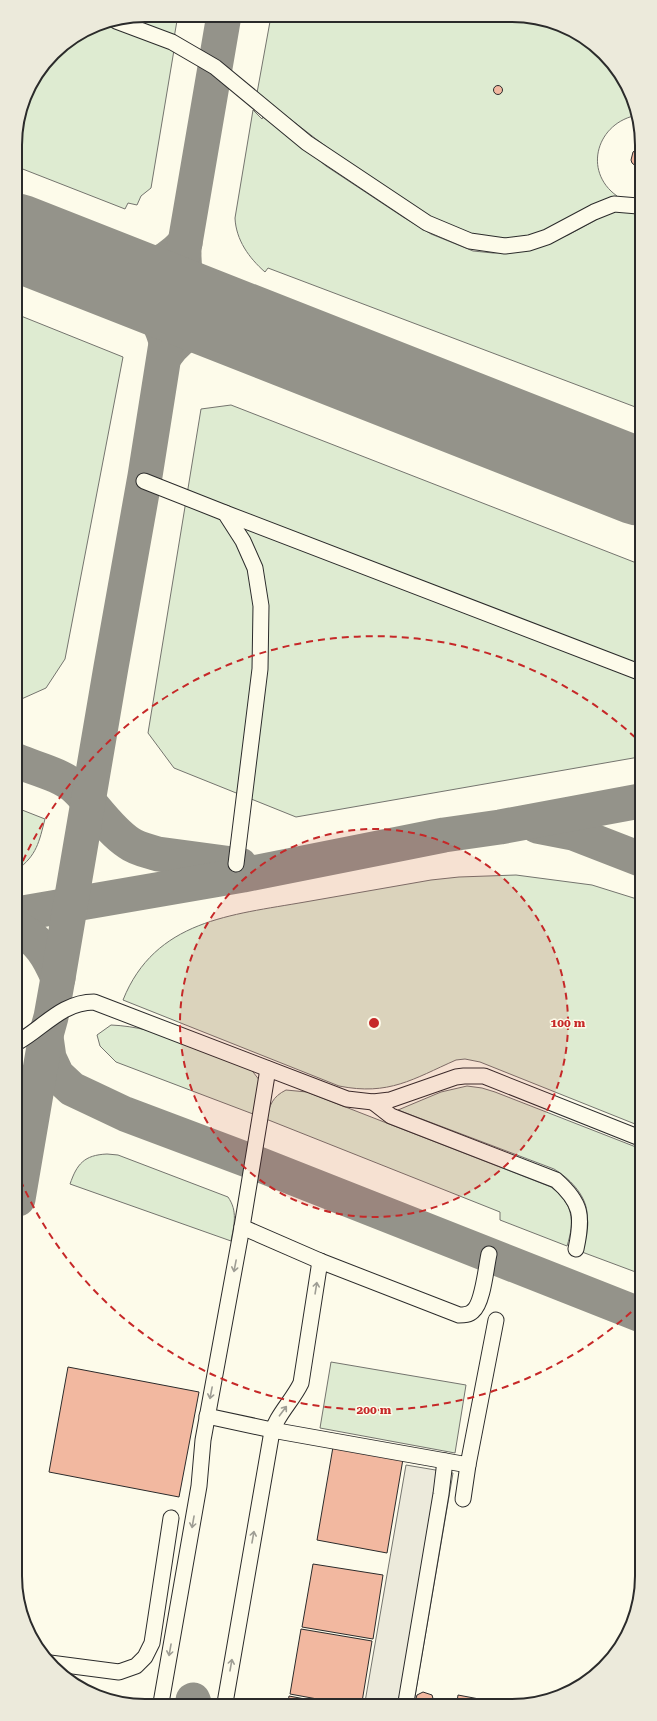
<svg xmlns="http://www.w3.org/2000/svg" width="657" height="1721" font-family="'Roboto Serif',serif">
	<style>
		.green { fill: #deebd1; stroke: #74746e }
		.parking { fill: #eceadb; stroke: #74746e }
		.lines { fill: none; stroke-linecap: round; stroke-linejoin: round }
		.taxiway { stroke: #94938a; stroke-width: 35 }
		.runway { stroke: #94938a; stroke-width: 87 }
		.building { fill: #f2b8a0; stroke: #2b2b2b }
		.minor-casing { stroke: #2b2b2b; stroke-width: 17 }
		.minor { stroke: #fdfbea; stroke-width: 15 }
		.oneway { stroke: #9e9d94 }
		.ring { fill: none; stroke: #c62828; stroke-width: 2; stroke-dasharray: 7 5 }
		.rim { fill: none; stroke: #2b2b2b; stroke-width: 2 }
		.centre { fill: #c62828; stroke: #fdfbea; stroke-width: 2 }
		.ring-label { font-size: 12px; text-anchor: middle; font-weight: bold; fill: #c62828; stroke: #fdfbea; stroke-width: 3; stroke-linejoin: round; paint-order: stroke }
	</style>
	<rect width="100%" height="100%" fill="#fdfbea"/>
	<g class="green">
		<path d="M145,15H178L174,38L123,19Z"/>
		<path d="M271,16L537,17L570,28L604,53L638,111V115C597,122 582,171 617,196C585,208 556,233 520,239C507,241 488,240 475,236C439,225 407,203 376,183C335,154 296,124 257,93Z"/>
		<path d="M104,23L174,50L151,188L141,196L137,205L128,203L125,209L15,166V136L28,87L59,47L95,25Z"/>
		<path d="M253,110L262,119L264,115L326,166L403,217L431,234L473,251L493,253L526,251L568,235L605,215L617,211L638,213V408L268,268L265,272C249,258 236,240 235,218Z"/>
		<path d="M16,314L123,357L65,659L46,688L17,701Z"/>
		<path d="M231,405L639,564V757L296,817L174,768L148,733L201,409Z"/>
		<path d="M17,808L45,819C39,842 37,855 17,870Z"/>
		<path d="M516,875L592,885L640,900V1126L480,1062L465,1059L456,1060C413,1079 389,1096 339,1086L123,1000C155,920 231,915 305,902C347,895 389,887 431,880L459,877Z"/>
		<path d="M111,1025C160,1027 205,1051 250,1068L260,1081L253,1114L116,1062L100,1046L97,1035Z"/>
		<path d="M467,1086L482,1088L495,1092L641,1149V1274L582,1252C584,1239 588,1224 587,1212C585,1194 569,1178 554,1169L398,1110L441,1092Z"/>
		<path d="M286,1090L307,1092L551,1187C573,1203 575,1221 567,1246L500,1220V1212L266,1119C270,1105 272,1097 286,1090Z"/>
		<path d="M107,1154L118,1155L228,1197C238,1211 234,1225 231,1241L70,1184C77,1164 84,1155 107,1154Z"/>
		<path d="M331,1362L466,1385L455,1453L320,1428Z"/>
	</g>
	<path class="parking" d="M406,1465L453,1473L414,1702H365Z"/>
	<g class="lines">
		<g class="taxiway">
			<path d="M184,253C183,286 197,298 221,318"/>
			<path d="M101,271C137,274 160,270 185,243"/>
			<path d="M123,279C146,298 157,312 166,341"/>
			<path d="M165,356C184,328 207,323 239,325"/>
			<path d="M17,761C36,769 60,774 76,788C94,805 108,829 129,843C137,849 149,851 158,854L240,865"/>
			<path d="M537,826L573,833L640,859"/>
			<path d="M17,914L243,875L444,835L500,827L640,801"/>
			<path d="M17,928C39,939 49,957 58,978"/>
			<path d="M46,1037L49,1058L57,1075L72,1089L89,1097L125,1114L253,1162L641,1315"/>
			<path d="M18,1199L46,1035L51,1017L58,978L111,667L145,476L173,299L185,243L224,15"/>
			<path d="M193,1700L194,1703"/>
		</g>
		<path class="runway" d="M16,237L639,482"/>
	</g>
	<g class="building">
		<circle cx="498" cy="90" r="4.5"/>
		<path d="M638,148V168L632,163L631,160L633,152Z"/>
		<path d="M68,1367L199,1392L179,1497L49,1472Z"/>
		<path d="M333,1447L403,1459L387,1553L317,1540Z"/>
		<path d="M313,1564L383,1575L373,1639L302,1627Z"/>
		<path d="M301,1629L372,1641L362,1702L339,1703L290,1694Z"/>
		<path d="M423,1692L432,1695L434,1702H415L417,1695Z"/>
		<path d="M458,1695L495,1702H457Z"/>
		<path d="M289,1696L326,1703H288Z"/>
	</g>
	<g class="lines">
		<defs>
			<g id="minor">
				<path d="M116,21L172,42L215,67L307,143L427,223L470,241L505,246L529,243L547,237L594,212L614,204L638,206"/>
				<path d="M144,481L225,513L243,541L255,568L261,606L260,669L236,864"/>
				<path d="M225,513L639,672"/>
				<path d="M18,1042C43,1028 62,1002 94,1002L347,1099L373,1102L390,1100L456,1077L464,1076H484L640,1138"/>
				<path d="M268,1069L242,1227L320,1261L459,1315C464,1315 469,1315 473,1311C483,1303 486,1267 489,1254"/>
				<path d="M373,1102L391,1116L556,1180C582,1203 583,1216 576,1249"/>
				<path d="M207,1416L272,1430L468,1465L496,1320"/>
				<path d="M463,1499L468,1465"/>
				<path d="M50,1663L119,1672L136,1666L145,1657L152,1643L171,1518"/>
				<path d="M406,1702L441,1494L445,1461"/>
				<path d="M161,1703L199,1486L203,1440L242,1227"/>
				<path d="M225,1703L271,1437C275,1416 292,1402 301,1383L320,1261"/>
			</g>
		</defs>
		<use href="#minor" class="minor-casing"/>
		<use href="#minor" class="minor"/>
	</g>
	<defs><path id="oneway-shaft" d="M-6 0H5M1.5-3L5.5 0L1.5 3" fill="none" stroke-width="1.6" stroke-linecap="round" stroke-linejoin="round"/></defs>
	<g class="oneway">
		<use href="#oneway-shaft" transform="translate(235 1266) rotate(101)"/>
		<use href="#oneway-shaft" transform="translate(316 1288) rotate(-81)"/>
		<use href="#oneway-shaft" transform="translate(211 1393) rotate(101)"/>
		<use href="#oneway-shaft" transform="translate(283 1411) rotate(-53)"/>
		<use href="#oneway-shaft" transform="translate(193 1522) rotate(100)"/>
		<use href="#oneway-shaft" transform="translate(253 1537) rotate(-80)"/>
		<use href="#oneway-shaft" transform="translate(170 1650) rotate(100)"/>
		<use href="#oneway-shaft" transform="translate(231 1665) rotate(-80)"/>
	</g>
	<circle cx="374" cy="1023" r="194" fill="#c62828" fill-opacity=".12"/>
	<g class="ring">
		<circle cx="374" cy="1023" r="194"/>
		<path d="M640 1304A387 387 0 0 1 19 1177M18 872A387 387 0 0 1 638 740"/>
	</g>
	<path d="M0 0H657V1721H0ZM145 22H512A123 123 0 0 1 635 145V1576A123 123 0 0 1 512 1699H145A123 123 0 0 1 22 1576V145A123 123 0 0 1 145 22Z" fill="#eceadb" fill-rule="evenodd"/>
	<path class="rim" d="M145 22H512A123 123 0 0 1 635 145V1576A123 123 0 0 1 512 1699H145A123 123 0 0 1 22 1576V145A123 123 0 0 1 145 22Z"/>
	<circle cx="374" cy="1023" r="6" class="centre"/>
	<g class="ring-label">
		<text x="568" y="1027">100 m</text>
		<text x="374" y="1414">200 m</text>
	</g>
</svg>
